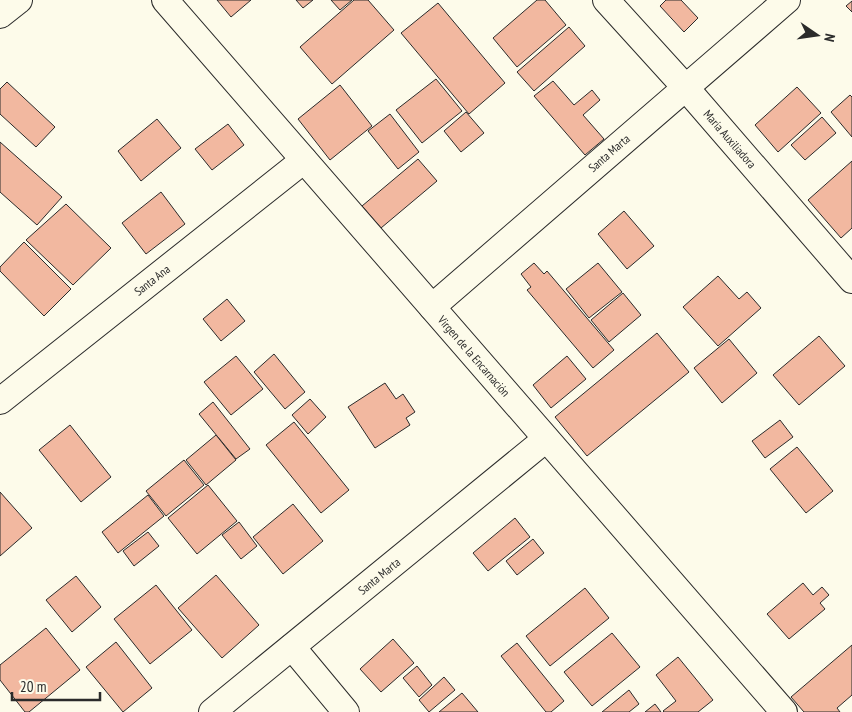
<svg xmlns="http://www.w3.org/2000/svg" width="852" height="712" font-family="'PT Sans Narrow',sans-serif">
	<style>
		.building { fill: #f2b8a0; stroke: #2b2b2b }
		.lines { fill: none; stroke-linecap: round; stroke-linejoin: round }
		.minor-casing { stroke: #2b2b2b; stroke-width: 28 }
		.minor { stroke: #fdfbea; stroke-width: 26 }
		.labels { text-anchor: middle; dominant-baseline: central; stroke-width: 4; stroke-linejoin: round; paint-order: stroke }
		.street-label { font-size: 12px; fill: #2b2b2b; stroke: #fdfbea }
	</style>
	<rect width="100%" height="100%" fill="#fdfbea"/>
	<g class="building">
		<path d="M217,0H251L231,17Z"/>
		<path d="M296,0H313L303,8Z"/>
		<path d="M331,0H352L340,10Z"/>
		<path d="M354,0H368L394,30L332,84L300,47Z"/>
		<path d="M537,0H545L566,25L517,67L493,38Z"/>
		<path d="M666,0H681L698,18L684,32L660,6Z"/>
		<path d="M852,1V12L846,6Z"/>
		<path d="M438,3L505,83L469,114L401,33Z"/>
		<path d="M569,27L585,46L534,91L517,72Z"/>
		<path d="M436,79L462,111L422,143L396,110Z"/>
		<path d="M553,81L574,105L592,90L600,100L583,115L604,139L585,155L534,96Z"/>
		<path d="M7,82L55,127L36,147L0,114V89Z"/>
		<path d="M340,85L372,126L330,160L298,119Z"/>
		<path d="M797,87L821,113L778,152L755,125Z"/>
		<path d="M850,95L852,97V137L831,112Z"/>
		<path d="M466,112L484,133L461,152L444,131Z"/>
		<path d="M390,114L419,152L398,169L368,131Z"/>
		<path d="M822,117L836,133L805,160L791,145Z"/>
		<path d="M157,119L181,148L141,181L118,151Z"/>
		<path d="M228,124L244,145L212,170L195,149Z"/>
		<path d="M0,142L62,197L37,225L0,192Z"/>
		<path d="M418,159L437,181L381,228L362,206Z"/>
		<path d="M852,161V228L841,238L808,200Z"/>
		<path d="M161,192L185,224L146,254L122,223Z"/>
		<path d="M66,204L111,248L73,285L26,240Z"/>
		<path d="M624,211L654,246L627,269L598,234Z"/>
		<path d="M24,242L71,289L44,316L0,271V267Z"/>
		<path d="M534,263L544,274L547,271L614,350L593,368L527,290L531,287L521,274Z"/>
		<path d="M598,263L622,292L589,318L566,289Z"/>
		<path d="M718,276L739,299L747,292L761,308L718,346L683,307Z"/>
		<path d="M623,293L641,315L609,342L591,320Z"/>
		<path d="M227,299L245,321L221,341L203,319Z"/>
		<path d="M657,333L689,372L587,456L555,417Z"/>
		<path d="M819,336L845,366L799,405L773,375Z"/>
		<path d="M729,339L757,373L722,403L694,368Z"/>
		<path d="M274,354L305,392L285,409L254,372Z"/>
		<path d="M236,356L263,389L231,415L204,382Z"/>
		<path d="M567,356L586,379L551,408L533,385Z"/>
		<path d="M385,383L396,399L403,394L415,412L406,418L410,425L375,448L348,407Z"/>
		<path d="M310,399L326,417L308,434L292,415Z"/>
		<path d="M213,402L250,449L236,459L199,414Z"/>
		<path d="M780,420L793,437L765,458L752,441Z"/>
		<path d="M294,422L349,490L321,513L266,445Z"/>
		<path d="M70,425L111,477L81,502L39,450Z"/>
		<path d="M216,435L236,460L206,485L186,460Z"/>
		<path d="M797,447L833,491L806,513L770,469Z"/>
		<path d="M184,460L204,485L166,516L146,491Z"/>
		<path d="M208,485L237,521L197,554L168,518Z"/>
		<path d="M0,492L32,528L0,556Z"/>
		<path d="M148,495L164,516L118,553L102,532Z"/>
		<path d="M293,504L323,541L283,574L253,537Z"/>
		<path d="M515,518L530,537L488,571L473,553Z"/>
		<path d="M239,522L257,546L241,559L222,535Z"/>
		<path d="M148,532L159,546L134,566L123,551Z"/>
		<path d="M533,539L544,553L517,575L506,561Z"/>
		<path d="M216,575L259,625L222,658L178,608Z"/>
		<path d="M76,576L101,607L72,632L46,600Z"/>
		<path d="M803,583L813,595L822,587L829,595L820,603L825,609L789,639L767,614Z"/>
		<path d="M156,585L192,630L150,664L114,619Z"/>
		<path d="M585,588L609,618L550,666L526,636Z"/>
		<path d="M46,628L80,670L29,712H25L0,680V665Z"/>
		<path d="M612,633L640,667L592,706L564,672Z"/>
		<path d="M393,639L414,663L381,692L360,669Z"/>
		<path d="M116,642L152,688L123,712L86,667Z"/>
		<path d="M517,643L564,701L551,712H546L501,656Z"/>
		<path d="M852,645V695L837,708L840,712H804L791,697Z"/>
		<path d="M678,657L713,700L698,712H664L663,711L676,701L656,675Z"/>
		<path d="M417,666L432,685L419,697L403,678Z"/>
		<path d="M444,677L455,690L429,712L419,700Z"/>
		<path d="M629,690L639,704L629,712H602Z"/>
		<path d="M462,693L478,712H439Z"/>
		<path d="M655,704L661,712H645Z"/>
	</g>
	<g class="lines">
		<defs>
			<g id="minor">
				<path d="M165,0L784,712"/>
				<path d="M606,0L685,87L852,280"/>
				<path d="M0,15L19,0"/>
				<path d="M432,307L787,0"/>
				<path d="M0,401L304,160"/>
				<path d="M292,647L346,712"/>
				<path d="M212,712L546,439"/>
			</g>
		</defs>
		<use href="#minor" class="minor-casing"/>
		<use href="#minor" class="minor"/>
	</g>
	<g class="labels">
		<g class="street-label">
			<text transform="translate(730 139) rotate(49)">Maria Auxiliadora</text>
			<text transform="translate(609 153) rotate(-41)">Santa Marta</text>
			<text transform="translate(152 280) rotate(-38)">Santa Ana</text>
			<text transform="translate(474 356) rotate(49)">Virgen de la Encarnación</text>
			<text transform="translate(379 576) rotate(-39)">Santa Marta</text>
		</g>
	</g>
	<g transform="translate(817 35) rotate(103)" stroke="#fdfbea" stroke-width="4" paint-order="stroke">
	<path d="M0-4L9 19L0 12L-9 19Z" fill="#2b2b2b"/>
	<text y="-8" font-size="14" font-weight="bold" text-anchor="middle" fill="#2b2b2b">N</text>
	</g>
	<path d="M12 692v8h88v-8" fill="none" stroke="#2b2b2b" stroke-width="2.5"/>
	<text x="20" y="692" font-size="15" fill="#2b2b2b" stroke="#fdfbea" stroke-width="4" paint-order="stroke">20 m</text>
</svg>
